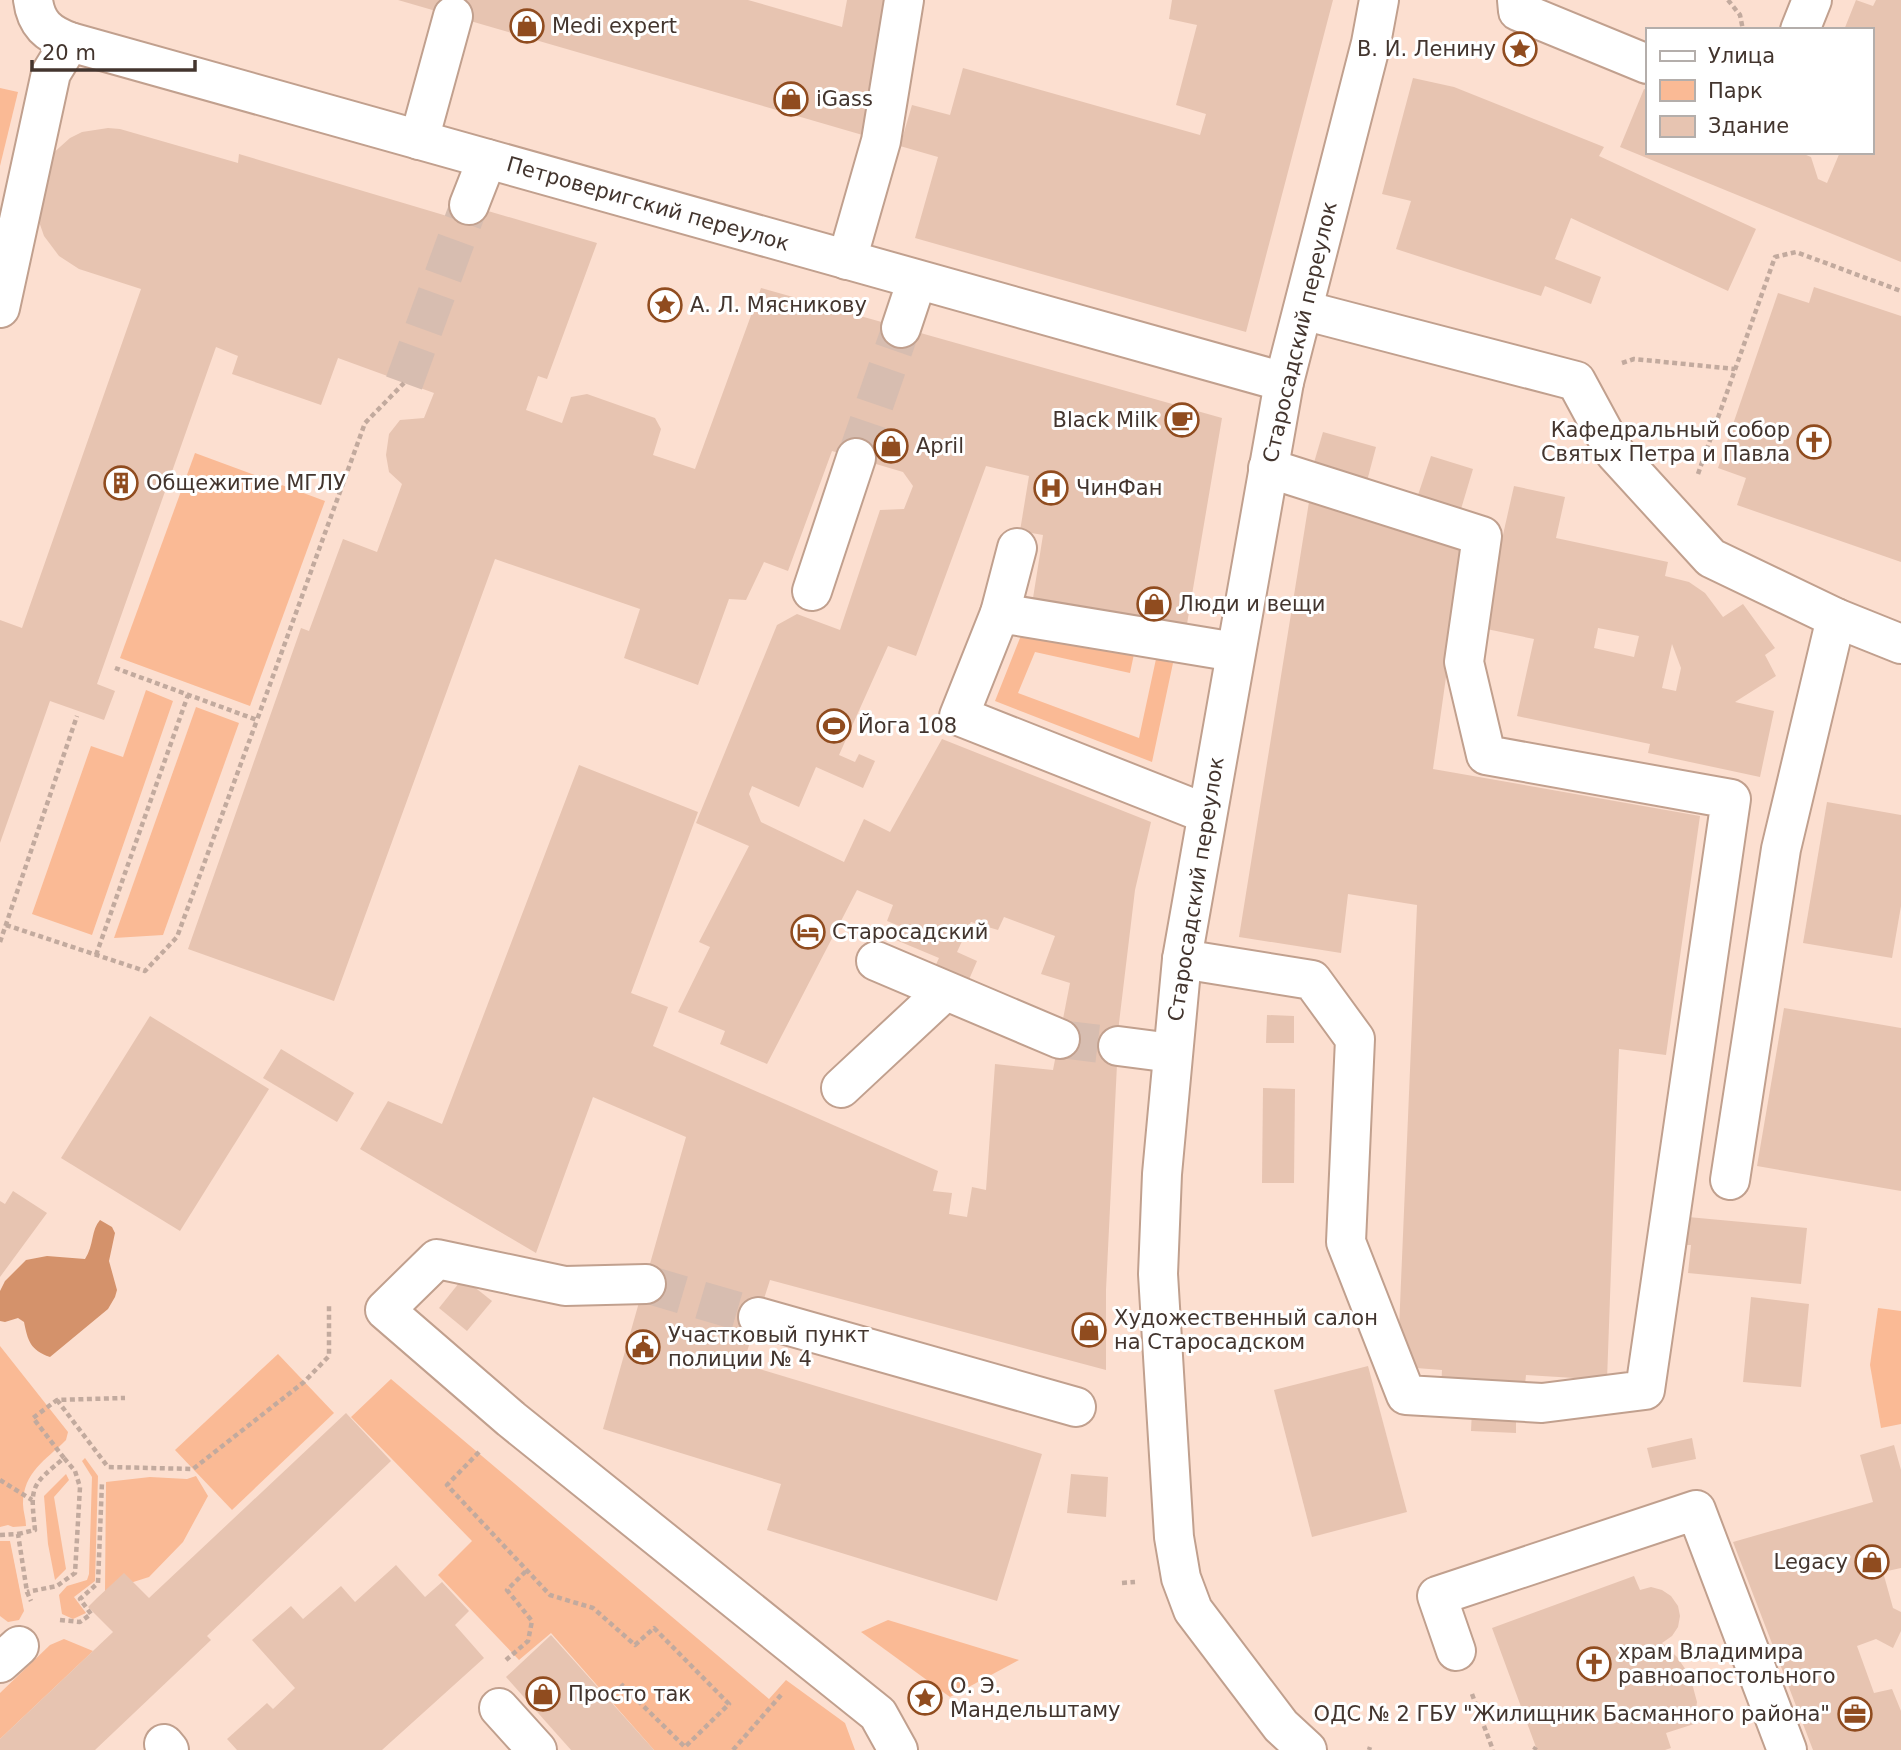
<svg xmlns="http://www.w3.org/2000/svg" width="1901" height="1750" font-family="'DejaVu Sans',sans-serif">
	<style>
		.green { fill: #faba95 }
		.forest { fill: #d4926b }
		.building { fill: #e7c4b1; fill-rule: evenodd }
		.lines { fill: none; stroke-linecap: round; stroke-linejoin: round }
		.minor-tunnel { stroke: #d7bdb0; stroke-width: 38; stroke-dasharray: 38 19; stroke-linecap: butt }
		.minor-casing { stroke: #c1a08e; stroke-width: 42 }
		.path { stroke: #c2aa9e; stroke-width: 4.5; stroke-dasharray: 5 3.5; stroke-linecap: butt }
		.minor { stroke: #fff; stroke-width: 38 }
		.labels { text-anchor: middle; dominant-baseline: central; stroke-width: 6; stroke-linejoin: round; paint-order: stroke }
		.poi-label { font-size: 21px; fill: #43352e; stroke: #fff; text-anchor: start }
		.street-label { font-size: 21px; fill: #43352e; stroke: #fff }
	</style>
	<rect width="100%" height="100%" fill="#fcdfd0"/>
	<g class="green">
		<path d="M0,88L18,92L0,166Z"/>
		<path d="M195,453L325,501L250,706L120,658Z"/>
		<path d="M1022,633L1134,654L1130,673L1035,652L1018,693L1139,738L1156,659L1173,663L1152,762L995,701Z"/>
		<path d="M146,690L173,701L92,935L32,914L91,746L123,757Z"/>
		<path d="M196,707L239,723L163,935L114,938Z"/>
		<path d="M1878,1308L1901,1311V1424L1881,1428L1870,1365Z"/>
		<path d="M0,1346L68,1432L66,1440C46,1460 23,1472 23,1504C23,1511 26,1519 26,1526L13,1527L8,1525L0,1527Z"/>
		<path d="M278,1354L334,1413L232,1510L175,1450Z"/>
		<path d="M391,1379L769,1699L786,1680L845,1723L855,1750H654L551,1633L519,1660L438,1575L472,1541L351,1417Z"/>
		<path d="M85,1458L98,1476L95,1581L74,1597L86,1613L73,1619L62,1614L59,1595L67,1586L87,1580L89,1574L92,1477L82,1461Z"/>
		<path d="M66,1474L69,1480L54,1497L66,1569L55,1580L48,1544L44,1496Z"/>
		<path d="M196,1476L208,1496L183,1542L149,1577L105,1591L106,1482L150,1477L187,1479Z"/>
		<path d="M0,1541H10L24,1611L19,1620L8,1622L0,1616Z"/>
		<path d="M888,1620L1019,1660L950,1697L861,1632Z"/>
		<path d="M64,1639L93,1651L0,1739V1693L50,1645Z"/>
	</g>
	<path class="forest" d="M100,1220L112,1227L115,1233L109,1261L117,1290L115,1297L108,1309L50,1357C30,1350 28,1341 24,1322L18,1318L5,1322L0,1321V1291L5,1281L26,1260L47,1256L85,1259C94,1245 91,1230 100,1220Z"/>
	<g class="building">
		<path d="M398,0H748L842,27L847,0H888L866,136Z"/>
		<path d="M1172,0H1333L1246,332L915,238L938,157L900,146L912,105L950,115L963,68L1200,135L1206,114L1176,105L1197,25L1169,19Z"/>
		<path d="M1856,0L1873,6L1876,0H1901V262L1620,147L1644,89L1647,90V152H1799L1811,157L1818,179L1827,183L1840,152H1871V30H1844Z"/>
		<path d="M1413,78L1454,87L1604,147L1599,156L1756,229L1728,291L1571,218L1555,259L1601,277L1591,304L1545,286L1541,296L1396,249L1411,201L1382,194Z"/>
		<path d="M108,128L120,129L238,163L239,154L447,216L454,201L597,243L547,379L538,376L526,410L562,423L571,397L587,394L655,418L661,429L653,455L695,469L761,288L1222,418L1187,624L1033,598L1043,535L1020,531L1029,476L986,466L916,656L888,646L839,755L855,762L859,754L875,761L863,788L816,767L799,807L752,786L749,794L761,822L844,862L864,819L890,832L942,739L1151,822L1135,890L1119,1023L1106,1290V1370L770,1280L743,1364L1042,1454L997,1601L767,1530L781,1484L603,1429L686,1137L593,1097L536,1253L360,1149L388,1101L442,1124L579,765L698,812L631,993L668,1007L653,1046L938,1171L933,1191L952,1193L949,1214L967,1217L972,1187L986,1190L995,1064L1053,1070L1070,983L1041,974L1055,936L1004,917L998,930L971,922L957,952L977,961L964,991L931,975L939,958L896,940L902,927L887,921L893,905L857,890L767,1064L720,1044L725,1031L678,1012L710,947L699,942L749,846L696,823L777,625L797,614L840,630L880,510L904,509L913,486L903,472L832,451L788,571L764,562L746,600L729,599L698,685L624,658L640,609L495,559L334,1001L188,949L301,628L309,631L343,539L377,552L402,484L389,472L386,455L389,434L400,420L424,418L434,393L338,358L321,405L232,374L238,356L216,347L97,684L115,691L104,720L50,701L0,843V620L22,628L141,289L79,269L59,256L44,236L36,213L51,155L70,138L82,132Z"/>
		<path d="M1814,287L1901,316V562L1737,505L1746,478L1718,468L1778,293L1809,303Z"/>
		<path d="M1323,432L1376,447L1367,481L1313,466Z"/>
		<path d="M1431,456L1473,469L1461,509L1418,495Z"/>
		<path d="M1514,486L1565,497L1556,538L1668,562L1665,576L1689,582L1705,593L1723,617L1743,604L1775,648L1765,655L1776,676L1735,702L1774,711L1760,777L1648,753L1650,744L1517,716L1534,639L1482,628ZM1598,628L1639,636L1634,657L1594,648ZM1672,644L1681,668L1676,691L1662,688Z"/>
		<path d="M1309,502L1464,550L1433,769L1700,816L1666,1055L1619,1049L1607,1380L1526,1375L1524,1395L1441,1388L1442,1370L1416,1368L1399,1329L1417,905L1348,894L1341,953L1239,937Z"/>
		<path d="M1827,802L1901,815V906L1892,958L1803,943Z"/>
		<path d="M1784,1008L1901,1028V1191L1757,1166Z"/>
		<path d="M1267,1015L1294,1016V1043H1266Z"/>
		<path d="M150,1016L269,1089L180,1231L61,1158Z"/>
		<path d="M281,1049L354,1093L337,1122L263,1078Z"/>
		<path d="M1263,1088L1295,1089L1294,1183H1262Z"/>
		<path d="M13,1191L47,1213L0,1277V1201L5,1204Z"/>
		<path d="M1688,1217L1807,1228L1801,1284L1688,1273L1691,1245H1686Z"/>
		<path d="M463,1278L492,1301L467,1331L439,1308Z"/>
		<path d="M1751,1297L1809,1304L1801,1387L1743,1382Z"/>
		<path d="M1368,1366L1407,1512L1312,1537L1274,1390Z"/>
		<path d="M1472,1410L1516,1412V1433L1471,1431Z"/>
		<path d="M346,1413L391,1461L207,1636L211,1640L95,1750H0V1739L113,1632L88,1607L97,1598L124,1573L149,1598Z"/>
		<path d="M1692,1438L1696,1459L1652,1468L1647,1448Z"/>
		<path d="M1894,1445L1901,1470V1568L1883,1572L1893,1608L1901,1612V1631L1893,1648L1876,1639L1857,1646L1874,1693L1892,1689L1901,1711V1750H1813L1733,1542L1873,1502L1860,1455Z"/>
		<path d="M1071,1474L1108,1477L1106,1517L1067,1513Z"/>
		<path d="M396,1565L425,1597L442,1582L469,1611L455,1625L484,1658L382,1750H237L227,1739L267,1703L273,1709L295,1688L252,1640L291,1606L303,1619L341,1586L355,1602Z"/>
		<path d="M1634,1576L1640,1590L1651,1587L1662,1590L1671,1596L1678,1606L1680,1616L1678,1627L1672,1636L1662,1643L1677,1657L1690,1676L1697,1702L1694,1724L1666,1733L1671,1748L1665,1750H1537L1492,1628Z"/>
		<path d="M551,1635L654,1750H571L506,1677Z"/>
	</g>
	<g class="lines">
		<g class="minor-tunnel">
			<path d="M404,383L469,205"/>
			<path d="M856,458L901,328"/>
			<path d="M1060,1039L1118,1046"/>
			<path d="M646,1284L758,1317"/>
		</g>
		<defs>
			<g id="minor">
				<path d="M33,0C36,24 48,34 70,42L1284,382"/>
				<path d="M1517,0L1518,11L1647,64"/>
				<path d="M1800,30L1812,0"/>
				<path d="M419,140L453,16"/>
				<path d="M469,205L487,159"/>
				<path d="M847,260L881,141L904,0"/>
				<path d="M0,308L51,73L70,42"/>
				<path d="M1303,310L1576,381L1615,453L1711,558L1836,618L1901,644"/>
				<path d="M901,328L917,280"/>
				<path d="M812,591L856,458"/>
				<path d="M1000,613L1017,548"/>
				<path d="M1207,814L959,716L1000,613L1235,652"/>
				<path d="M1182,959L1312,980L1355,1039L1346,1242L1406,1395L1542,1403L1645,1390L1731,799L1486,755L1464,662L1482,536L1268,468"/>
				<path d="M876,961L1060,1039"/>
				<path d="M1118,1046L1172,1053"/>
				<path d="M841,1088L944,992"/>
				<path d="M1730,1180L1781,849L1836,618"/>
				<path d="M646,1284L565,1286L437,1259L385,1310L511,1419L878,1714L898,1750"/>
				<path d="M758,1317L1076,1407"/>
				<path d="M1456,1651L1437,1596L1696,1510L1787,1750"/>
				<path d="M0,1663L19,1646"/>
				<path d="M499,1708L537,1750"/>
				<path d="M164,1744L169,1750"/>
				<path d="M1307,1750L1281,1726L1193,1610L1181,1578L1174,1537L1158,1274L1162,1174L1182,959L1284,382L1371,43L1379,0"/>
			</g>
		</defs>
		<use href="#minor" class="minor-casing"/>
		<g class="path">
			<path d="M1728,0L1740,15L1743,30"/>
			<path d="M1622,363L1634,359L1735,369"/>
			<path d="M1698,474L1775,257L1796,252L1901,291"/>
			<path d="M115,668L257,720L365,423L404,383"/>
			<path d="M6,925L145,971L177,937L257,720"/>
			<path d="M0,942L77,716"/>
			<path d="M96,955L188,695"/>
			<path d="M57,1400L108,1467L193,1469L304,1382L329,1356V1304"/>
			<path d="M479,1452L447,1485L550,1595L593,1608L635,1645L654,1628L729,1704L685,1747L621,1684"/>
			<path d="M64,1458L33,1418L57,1400L125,1398"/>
			<path d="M0,1480L32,1500"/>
			<path d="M18,1534L35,1530C30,1485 31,1486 64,1458L75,1471L80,1487L75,1573L57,1586L27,1592"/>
			<path d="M0,1535L18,1534L27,1592L31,1601"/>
			<path d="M1122,1583L1135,1582"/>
			<path d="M60,1620L80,1622L91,1614L80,1599L98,1583L102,1482"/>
			<path d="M506,1660L528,1641L532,1621L507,1590L526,1571"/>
			<path d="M1472,1694L1493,1750"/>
			<path d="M733,1750L781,1695"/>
			<path d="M1369,1750L1370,1747"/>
			<path d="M1534,1750L1536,1747"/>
		</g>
		<use href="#minor" class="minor"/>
	</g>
	<defs>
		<symbol id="shop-ring" viewBox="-11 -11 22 22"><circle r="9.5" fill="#fff" stroke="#904c1f" stroke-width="1.5"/><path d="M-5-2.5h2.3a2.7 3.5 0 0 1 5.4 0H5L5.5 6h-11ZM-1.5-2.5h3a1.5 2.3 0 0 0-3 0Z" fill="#904c1f"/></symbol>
		<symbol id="sight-ring" viewBox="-11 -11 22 22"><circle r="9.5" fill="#fff" stroke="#904c1f" stroke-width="1.5"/><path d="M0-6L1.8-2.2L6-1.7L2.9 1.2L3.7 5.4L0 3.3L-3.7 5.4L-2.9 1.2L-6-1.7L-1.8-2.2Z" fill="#904c1f"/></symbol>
		<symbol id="cafe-ring" viewBox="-11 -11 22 22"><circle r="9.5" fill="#fff" stroke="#904c1f" stroke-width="1.5"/><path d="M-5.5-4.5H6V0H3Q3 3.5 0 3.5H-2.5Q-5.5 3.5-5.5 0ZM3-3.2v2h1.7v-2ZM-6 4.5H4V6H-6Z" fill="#904c1f"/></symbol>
		<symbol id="church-ring" viewBox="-11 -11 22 22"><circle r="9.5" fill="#fff" stroke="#904c1f" stroke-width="1.5"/><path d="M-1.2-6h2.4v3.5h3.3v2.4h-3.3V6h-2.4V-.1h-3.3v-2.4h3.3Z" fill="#904c1f"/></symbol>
		<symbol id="building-ring" viewBox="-11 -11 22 22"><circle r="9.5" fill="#fff" stroke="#904c1f" stroke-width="1.5"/><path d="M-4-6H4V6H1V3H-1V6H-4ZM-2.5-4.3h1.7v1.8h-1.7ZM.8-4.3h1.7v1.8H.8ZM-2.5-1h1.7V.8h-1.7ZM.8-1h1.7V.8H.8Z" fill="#904c1f"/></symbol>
		<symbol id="hospital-ring" viewBox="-11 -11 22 22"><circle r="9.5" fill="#fff" stroke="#904c1f" stroke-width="1.5"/><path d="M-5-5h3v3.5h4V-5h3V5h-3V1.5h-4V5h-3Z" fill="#904c1f"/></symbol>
		<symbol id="stadium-ring" viewBox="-11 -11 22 22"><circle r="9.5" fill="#fff" stroke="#904c1f" stroke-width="1.5"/><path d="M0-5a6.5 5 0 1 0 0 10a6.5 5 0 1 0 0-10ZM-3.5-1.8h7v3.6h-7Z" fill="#904c1f"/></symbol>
		<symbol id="hotel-ring" viewBox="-11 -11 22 22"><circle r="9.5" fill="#fff" stroke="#904c1f" stroke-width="1.5"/><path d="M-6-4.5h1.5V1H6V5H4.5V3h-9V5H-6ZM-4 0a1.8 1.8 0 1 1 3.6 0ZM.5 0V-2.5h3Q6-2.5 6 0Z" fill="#904c1f"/></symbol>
		<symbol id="civic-ring" viewBox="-11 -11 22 22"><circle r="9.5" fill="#fff" stroke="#904c1f" stroke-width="1.5"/><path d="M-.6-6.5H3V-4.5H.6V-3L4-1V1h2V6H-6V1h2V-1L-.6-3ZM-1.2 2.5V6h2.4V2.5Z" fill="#904c1f"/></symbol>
		<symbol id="office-ring" viewBox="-11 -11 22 22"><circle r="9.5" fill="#fff" stroke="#904c1f" stroke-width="1.5"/><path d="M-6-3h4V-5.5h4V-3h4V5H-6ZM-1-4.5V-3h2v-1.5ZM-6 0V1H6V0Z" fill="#904c1f"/></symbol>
	</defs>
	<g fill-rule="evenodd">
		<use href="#shop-ring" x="508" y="7" width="38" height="38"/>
		<use href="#sight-ring" x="1501" y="30" width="38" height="38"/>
		<use href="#shop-ring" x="772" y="80" width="38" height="38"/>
		<use href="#sight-ring" x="646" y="286" width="38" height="38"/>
		<use href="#cafe-ring" x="1163" y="401" width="38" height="38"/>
		<use href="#church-ring" x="1795" y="423" width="38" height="38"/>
		<use href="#shop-ring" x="872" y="427" width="38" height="38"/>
		<use href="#building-ring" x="102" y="464" width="38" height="38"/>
		<use href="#hospital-ring" x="1032" y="469" width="38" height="38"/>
		<use href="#shop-ring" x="1135" y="585" width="38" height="38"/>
		<use href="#stadium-ring" x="815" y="707" width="38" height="38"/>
		<use href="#hotel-ring" x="789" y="913" width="38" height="38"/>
		<use href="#shop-ring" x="1070" y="1311" width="38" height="38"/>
		<use href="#civic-ring" x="624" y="1328" width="38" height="38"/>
		<use href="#shop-ring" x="1853" y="1543" width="38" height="38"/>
		<use href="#church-ring" x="1575" y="1645" width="38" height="38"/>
		<use href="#shop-ring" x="524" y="1675" width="38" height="38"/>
		<use href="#sight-ring" x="906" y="1679" width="38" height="38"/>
		<use href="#office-ring" x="1836" y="1695" width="38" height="38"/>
	</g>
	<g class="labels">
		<g class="poi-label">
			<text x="552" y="26">Medi expert</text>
			<text x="1496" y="49" text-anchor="end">В. И. Ленину</text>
			<text x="816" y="99">iGass</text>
			<text x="690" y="305">А. Л. Мясникову</text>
			<text x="1158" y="420" text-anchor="end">Black Milk</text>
			<text x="1790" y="430" text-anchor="end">Кафедральный собор<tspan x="1790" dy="24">Святых Петра и Павла</tspan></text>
			<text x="916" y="446">April</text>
			<text x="146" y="483">Общежитие МГЛУ</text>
			<text x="1076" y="488">ЧинФан</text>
			<text x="1178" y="604">Люди и вещи</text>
			<text x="858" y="726">Йога 108</text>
			<text x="832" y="932">Старосадский</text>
			<text x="1114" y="1318">Художественный салон<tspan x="1114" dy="24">на Старосадском</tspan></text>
			<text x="668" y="1335">Участковый пункт<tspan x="668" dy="24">полиции № 4</tspan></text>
			<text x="1848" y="1562" text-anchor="end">Legacy</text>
			<text x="1618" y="1652">храм Владимира<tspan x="1618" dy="24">равноапостольного</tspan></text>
			<text x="950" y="1686">О. Э.<tspan x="950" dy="24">Мандельштаму</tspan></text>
			<text x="568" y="1694">Просто так</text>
			<text x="1830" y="1714" text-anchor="end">ОДС № 2 ГБУ "Жилищник Басманного района"</text>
		</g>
		<g class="street-label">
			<text transform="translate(648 204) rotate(16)">Петроверигский переулок</text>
			<text transform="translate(1300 332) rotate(-77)">Старосадский переулок</text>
			<text transform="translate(1196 889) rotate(-81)">Старосадский переулок</text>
		</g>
	</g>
	<rect x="1646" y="28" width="228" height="126" fill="#ffffff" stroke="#b4aeab" stroke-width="2"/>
	<rect x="1660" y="51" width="35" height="10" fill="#ffffff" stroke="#b4aeab" stroke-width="2"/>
	<text x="1708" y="63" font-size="21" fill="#43352e">Улица</text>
	<rect x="1660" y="80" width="35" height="21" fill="#faba95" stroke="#b4aeab" stroke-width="2"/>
	<text x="1708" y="98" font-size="21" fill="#43352e">Парк</text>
	<rect x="1660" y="116" width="35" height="21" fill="#e7c4b1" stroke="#b4aeab" stroke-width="2"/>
	<text x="1708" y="133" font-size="21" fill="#43352e">Здание</text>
	<path d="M32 60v10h163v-10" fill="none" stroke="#43352e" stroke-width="3.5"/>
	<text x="42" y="60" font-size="21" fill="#43352e" stroke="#ffffff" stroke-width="5" paint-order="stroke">20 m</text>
</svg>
